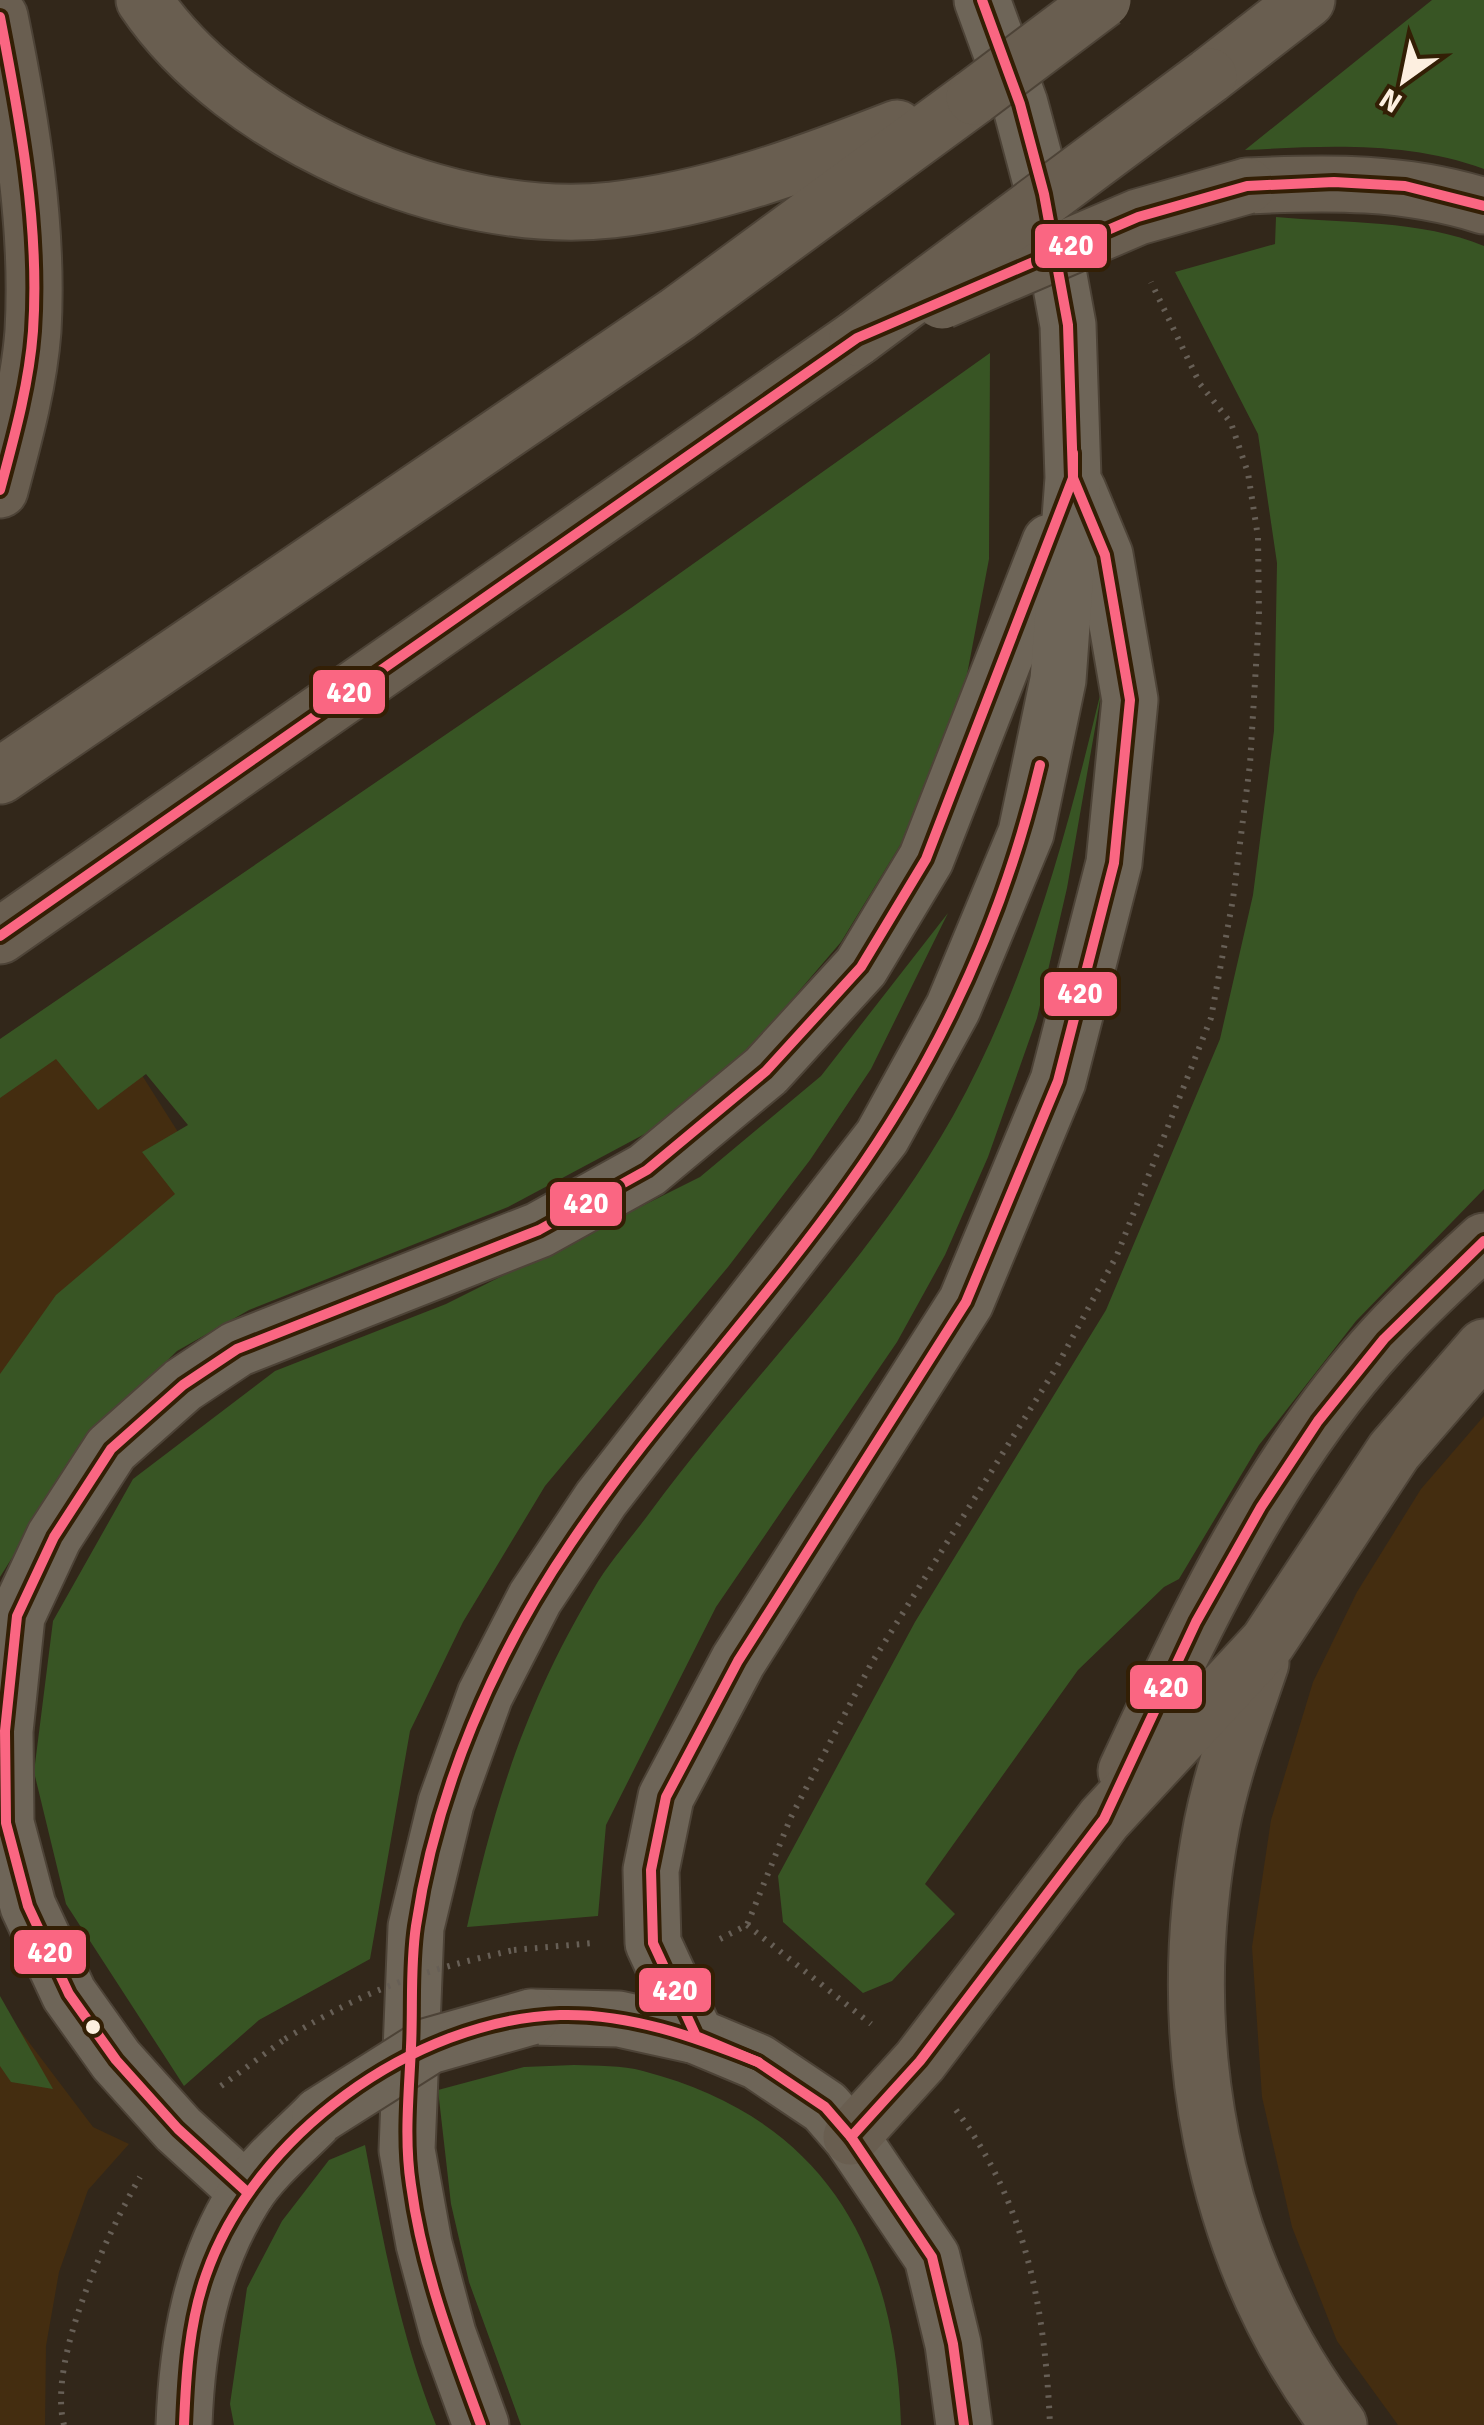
<svg xmlns="http://www.w3.org/2000/svg" width="1484" height="2425" font-family="Signika,sans-serif">
	<style>
		.built { fill: #442d10 }
		.green { fill: #385524 }
		.lines { fill: none; stroke-linecap: round; stroke-linejoin: round }
		.secondary-casing { stroke: #4d4337; stroke-width: 59 }
		.highway-casing { stroke: #4d4337; stroke-width: 59 }
		.path { stroke: #675f56; stroke-width: 6; stroke-dasharray: 2.5 8; stroke-linecap: butt }
		.secondary { stroke: #6e6558; stroke-width: 55 }
		.highway { stroke: #695e50; stroke-width: 55 }
		.secondary-bridge-casing { stroke: #4d4337; stroke-width: 59; stroke-linecap: butt }
		.highway-bridge-casing { stroke: #4d4337; stroke-width: 59; stroke-linecap: butt }
		.path-bridge { stroke: #675f56; stroke-width: 6; stroke-dasharray: 2.5 8; stroke-linecap: butt }
		.secondary-bridge { stroke: #6e6558; stroke-width: 55 }
		.highway-bridge { stroke: #695e50; stroke-width: 55 }
		.bus-1-casing { stroke: #331f05; stroke-width: 18 }
		.bus-1 { stroke: #fa6682; stroke-width: 10 }
		.bus-dot { fill: #fdefe0; stroke: #331f05; stroke-width: 4 }
		.line-badge { stroke: #331f05; stroke-width: 4 }
		.badge-label { font-size: 28px; text-anchor: middle; font-weight: bold; fill: #fff }
	</style>
	<rect width="100%" height="100%" fill="#32271a"/>
	<g class="built">
		<path d="M86,987L230,1214L0,1393V1048Z"/>
		<path d="M1484,1416V2425H1398L1337,2341L1292,2227L1262,2097L1252,1947L1271,1820L1313,1682L1357,1592L1421,1489Z"/>
		<path d="M0,2004L93,2127L129,2144L88,2190L59,2272L46,2346L45,2425H0Z"/>
	</g>
	<g class="green">
		<path d="M1432,0H1484V169C1407,141 1326,146 1245,150Z"/>
		<path d="M1276,217C1342,223 1422,220 1484,246V1189L1356,1321L1259,1445L1179,1579L1164,1587L1078,1670L925,1884L955,1914L892,1981L863,1993L783,1922L778,1876L915,1622L1106,1310L1220,1039L1253,895L1274,731L1277,563L1258,434L1175,272L1275,244Z"/>
		<path d="M990,353L989,559L965,685L910,829L841,942L746,1053L654,1129L508,1207L249,1310L177,1351L86,1440L0,1577V1374L56,1295L175,1194L142,1152L188,1125L146,1074L98,1110L56,1059L0,1098V1039L631,608Z"/>
		<path d="M1103,683L1067,888L1037,1018L988,1157L945,1255L897,1342L716,1607L606,1825L598,1916L467,1927C495,1800 526,1703 593,1590C609,1562 632,1537 651,1511C749,1378 871,1262 953,1116C1028,981 1067,833 1103,683Z"/>
		<path d="M948,913L871,1069L810,1160L728,1267L545,1486L463,1622L410,1731L370,1959L259,2020L184,2086L66,1904L34,1772L53,1621L133,1479L275,1371L446,1304L700,1177L821,1076Z"/>
		<path d="M0,1996L53,2089L11,2082L0,2066Z"/>
		<path d="M574,2065C597,2066 622,2065 643,2071C824,2118 896,2247 901,2425H521L469,2282L451,2204L438,2090L524,2067Z"/>
		<path d="M365,2145C383,2240 400,2335 436,2425H234L230,2404L247,2288L282,2221L329,2160Z"/>
	</g>
	<g class="lines">
		<defs>
			<g id="secondary">
				<path d="M531,2017L619,2019L696,2036L758,2062L825,2107L851,2137L932,2257L953,2344L964,2425"/>
				<path d="M696,2036L653,1943L651,1870L666,1797L738,1661L966,1302L1058,1081L1114,863L1130,700L1105,555L1078,490"/>
				<path d="M247,2192L178,2129L116,2060L69,1994L28,1906L6,1823L5,1731L17,1616L54,1537L111,1449L183,1385L237,1349L539,1230L647,1170L766,1071L861,967L926,859L1050,542"/>
				<path d="M184,2425C187,2344 201,2265 245,2195C264,2165 296,2140 320,2115"/>
				<path d="M481,2425L448,2334L424,2244L407,2150L416,1927L446,1803L485,1695L535,1598L601,1499L882,1137L953,1008L1026,833L1058,680L1073,478L1068,325L1044,194L1020,104L982,0"/>
			</g>
			<g id="highway">
				<path d="M144,0C234,134 452,228 612,210C711,199 805,164 897,128"/>
				<path d="M0,17C21,120 39,226 33,331C29,385 14,438 0,490"/>
				<path d="M1209,76L1307,0"/>
				<path d="M1247,186C1328,182 1405,181 1484,206"/>
				<path d="M0,776L678,314L974,97"/>
				<path d="M0,936L857,338"/>
				<path d="M1261,1663C1243,1716 1223,1769 1212,1824C1172,2032 1208,2254 1339,2425"/>
				<path d="M1126,1771C1197,1619 1270,1462 1385,1337C1416,1304 1450,1272 1484,1241"/>
				<path d="M851,2137L920,2061L1104,1819L1268,1642L1394,1451L1484,1347"/>
			</g>
		</defs>
		<use href="#secondary" class="secondary-casing"/>
		<use href="#highway" class="highway-casing"/>
		<g class="path">
			<path d="M747,1925L871,2024"/>
			<path d="M720,1939L747,1925L791,1817L871,1664L1056,1368L1117,1255L1211,1018L1233,899L1250,764L1259,616L1258,537L1248,473L1231,423L1200,384L1151,282"/>
			<path d="M514,1950L593,1943"/>
			<path d="M221,2086L285,2039"/>
			<path d="M956,2110C1027,2205 1045,2309 1050,2425"/>
			<path d="M64,2425C47,2360 107,2234 140,2177"/>
		</g>
		<use href="#secondary" class="secondary"/>
		<use href="#highway" class="highway"/>
		<defs>
			<path id="secondary-bridge" d="M320,2115L429,2046L531,2017"/>
			<g id="highway-bridge">
				<path d="M974,97L1103,0"/>
				<path d="M942,301L1138,217L1247,186"/>
				<path d="M857,338L1209,76"/>
			</g>
		</defs>
		<use href="#secondary-bridge" class="secondary-bridge-casing"/>
		<use href="#highway-bridge" class="highway-bridge-casing"/>
		<path class="path-bridge" d="M285,2039C367,1989 420,1971 514,1950"/>
		<use href="#secondary-bridge" class="secondary-bridge"/>
		<use href="#highway-bridge" class="highway-bridge"/>
		<defs>
			<g id="bus-1">
				<path d="M0,17C20,120 40,226 33,331C29,385 14,438 0,490"/>
				<path d="M0,936L857,338L1138,217L1247,186L1334,182L1405,186L1484,206"/>
				<path d="M851,2137L920,2061L1104,1819L1196,1622L1261,1507L1318,1421L1384,1339L1484,1241"/>
				<path d="M247,2192L178,2129L116,2060L69,1994L28,1906L6,1823L5,1731L17,1616L54,1537L111,1449L183,1385L237,1349L539,1230L647,1170L766,1071L861,967L926,859L1073,478L1068,325L1044,194L1020,104L982,0"/>
				<path d="M184,2425C186,2375 189,2323 206,2275C254,2136 413,2020 560,2015C629,2013 695,2037 758,2062"/>
				<path d="M481,2425C452,2347 422,2268 411,2185C404,2139 409,2093 411,2047C413,2007 410,1966 416,1926C436,1790 494,1656 571,1543C656,1417 762,1307 849,1184C940,1057 1004,917 1040,765"/>
				<path d="M964,2425L953,2344L932,2257L851,2137L825,2107L758,2062L696,2036L653,1943L651,1870L666,1797L738,1661L966,1302L1058,1081L1114,863L1130,700L1105,555L1073,478V453"/>
			</g>
		</defs>
		<use href="#bus-1" class="bus-1-casing"/>
		<use href="#bus-1" class="bus-1"/>
	</g>
	<circle class="bus-dot" cx="93" cy="2027" r="9"/>
	<g class="line-badge">
		<rect x="1033" y="222" width="76" height="48" rx="10" fill="#fa6682"/>
		<rect x="311" y="668" width="76" height="48" rx="10" fill="#fa6682"/>
		<rect x="1042" y="970" width="77" height="48" rx="10" fill="#fa6682"/>
		<rect x="548" y="1180" width="76" height="48" rx="10" fill="#fa6682"/>
		<rect x="1128" y="1663" width="76" height="48" rx="10" fill="#fa6682"/>
		<rect x="12" y="1928" width="76" height="48" rx="10" fill="#fa6682"/>
		<rect x="637" y="1966" width="76" height="48" rx="10" fill="#fa6682"/>
	</g>
	<g class="badge-label">
		<text x="1071" y="255">420</text>
		<text x="349" y="702">420</text>
		<text x="1080" y="1003">420</text>
		<text x="586" y="1213">420</text>
		<text x="1166" y="1697">420</text>
		<text x="50" y="1962">420</text>
		<text x="675" y="2000">420</text>
	</g>
	<g transform="translate(1404 80) rotate(213)" stroke="#331f05" stroke-width="8" paint-order="stroke">
	<path d="M0-8L18 38L0 25L-18 38Z" fill="#fdefe0"/>
	<text y="-15" font-size="28" font-weight="bold" text-anchor="middle" fill="#fdefe0">N</text>
	</g>
</svg>
